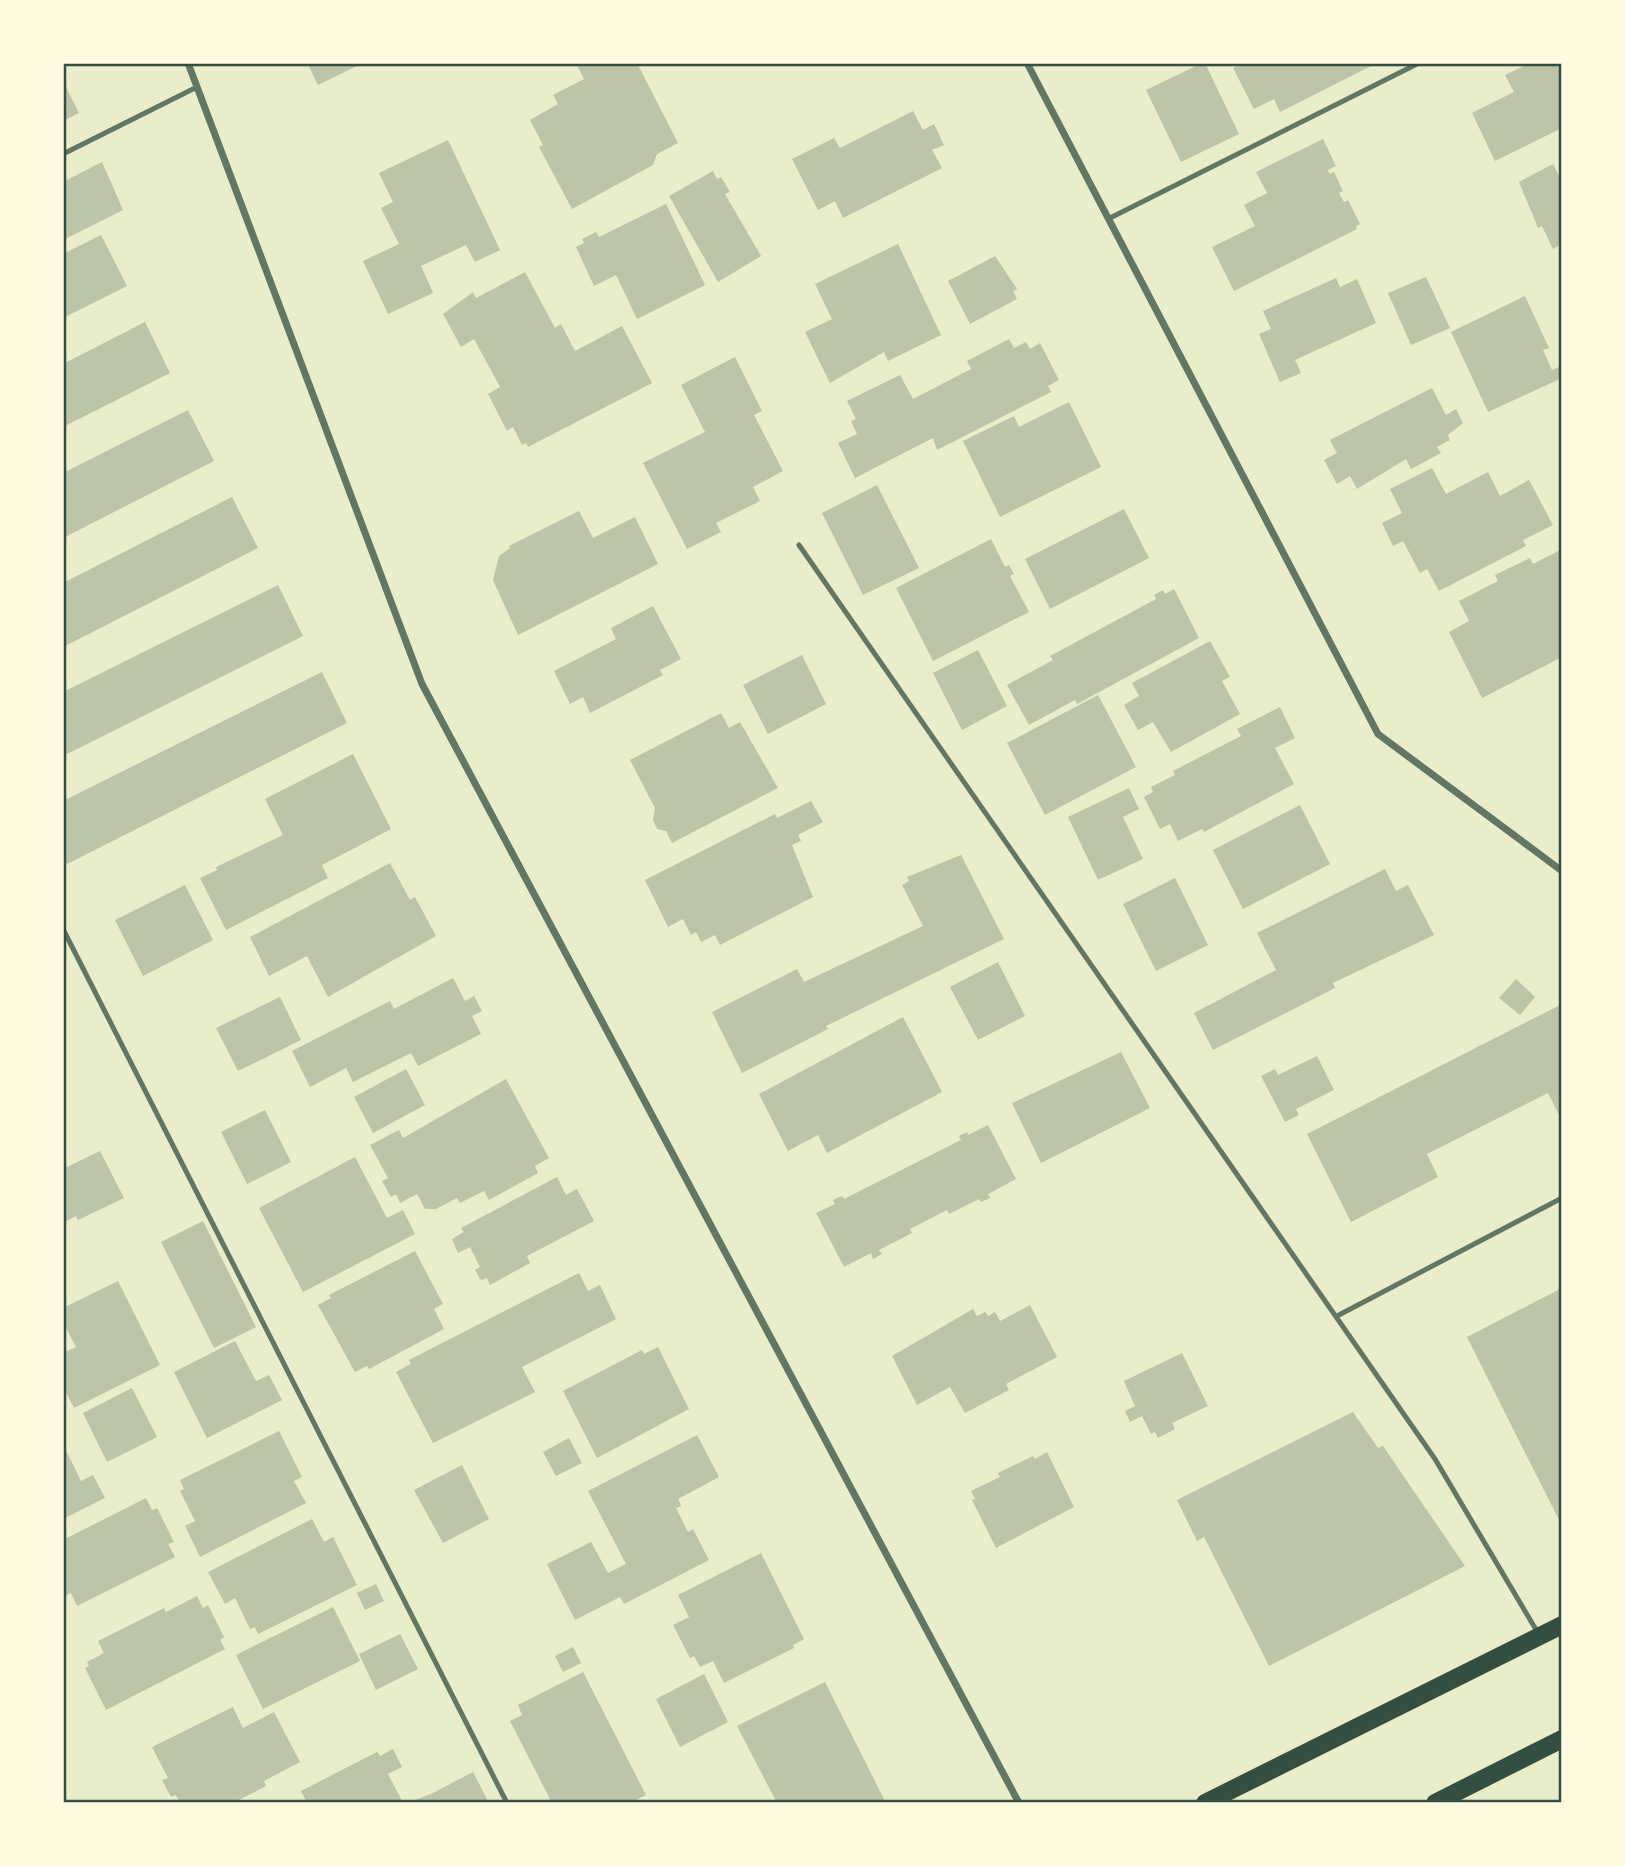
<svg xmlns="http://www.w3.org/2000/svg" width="1625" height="1866" font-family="Merriweather,serif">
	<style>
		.building { fill: #bcc5a7 }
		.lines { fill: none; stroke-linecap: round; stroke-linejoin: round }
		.service { stroke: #617663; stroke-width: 5 }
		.minor { stroke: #617663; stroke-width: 7 }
		.primary { stroke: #344e41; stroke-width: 18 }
		.neatline { fill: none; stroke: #344e41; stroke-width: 2.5 }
	</style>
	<rect width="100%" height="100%" fill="#e9edc9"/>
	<g class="building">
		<path d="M307,63H363L318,85Z"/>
		<path d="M576,63H637L678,143L657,154L653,165L572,209L539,147L543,145L530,120L558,104L553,95L584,79Z"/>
		<path d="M1202,63H1205L1239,134L1181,162L1146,90Z"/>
		<path d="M1243,63H1377L1280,112L1274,99L1254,109L1233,68Z"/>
		<path d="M1530,63H1562V128L1495,161L1472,113L1514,92L1505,75Z"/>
		<path d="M63,81L79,113L63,121Z"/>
		<path d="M913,111L923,130L934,124L944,145L932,150L942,168L843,218L835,201L818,210L792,159L834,138L840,148Z"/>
		<path d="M1323,139L1336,166L1328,170L1329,174L1334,172L1343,191L1339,193L1344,202L1348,200L1360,224L1356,226L1357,229L1234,291L1212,247L1255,226L1244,205L1267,193L1256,172Z"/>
		<path d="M448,140L500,250L475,262L466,245L421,266L433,293L388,314L363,261L399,244L381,208L393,202L379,173Z"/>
		<path d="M102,162L123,210L63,240V182Z"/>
		<path d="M1553,164L1562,182V244L1553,249L1542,226L1538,228L1519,182Z"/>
		<path d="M713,171L717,179L721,177L730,192L725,194L761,256L718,282L669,196Z"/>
		<path d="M666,204L705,285L637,319L616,275L594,286L576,247L584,243L582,239L596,232L599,237Z"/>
		<path d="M101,235L127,286L63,318V254Z"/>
		<path d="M898,244L941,335L888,361L884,352L830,383L805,332L832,319L815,284Z"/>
		<path d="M995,256L1017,289L1013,291L1017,299L970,324L948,281Z"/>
		<path d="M525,272L555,328L561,324L575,351L622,326L652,383L528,447L526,443L522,445L513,427L507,431L488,394L500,387L474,339L461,347L443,314L473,292L476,298Z"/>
		<path d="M1426,277L1450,328L1411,345L1388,293Z"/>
		<path d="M1336,278L1340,287L1357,279L1376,323L1295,360L1301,373L1280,382L1259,334L1271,329L1263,311Z"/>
		<path d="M1525,296L1549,348L1543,350L1552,370L1559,367L1562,378L1488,412L1451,332Z"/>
		<path d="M145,322L170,373L63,427V364Z"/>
		<path d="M1009,339L1014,348L1026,342L1030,349L1040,343L1059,380L1048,386L1051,392L937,450L933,438L855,478L838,443L857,434L851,421L856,419L847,401L900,375L913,399L971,369L967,361Z"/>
		<path d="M735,357L762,411L754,415L783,471L753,487L760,501L716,523L721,532L687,549L643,463L705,432L681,385Z"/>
		<path d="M1432,388L1446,415L1456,409L1463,423L1448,435L1450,440L1437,447L1441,453L1411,469L1406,459L1357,489L1350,476L1337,484L1324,460L1337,453L1330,440Z"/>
		<path d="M1069,402L1101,467L1000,517L963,441L1014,416L1019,427Z"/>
		<path d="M188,410L214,461L63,538V473Z"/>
		<path d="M1432,468L1446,494L1488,472L1500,496L1529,480L1553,525L1523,540L1526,546L1439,591L1427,569L1420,573L1403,541L1393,546L1382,523L1402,513L1390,489Z"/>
		<path d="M877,485L919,568L863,595L822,513Z"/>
		<path d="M232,497L258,548L63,647V583Z"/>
		<path d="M1124,509L1149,558L1050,609L1025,559Z"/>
		<path d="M579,511L593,538L635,517L658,564L518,635L493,580L499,556L510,548L509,546Z"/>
		<path d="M991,539L1005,567L1009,565L1014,574L1010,576L1029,612L933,661L896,588Z"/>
		<path d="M1562,549V657L1482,698L1449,632L1469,621L1459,601L1498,581L1495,575L1530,558L1533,564Z"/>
		<path d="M278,585L303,636L63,756V692Z"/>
		<path d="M1174,589L1199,638L1077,704L1075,700L1029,725L1007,685L1053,660L1050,656L1156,599L1154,595L1163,590L1165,594Z"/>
		<path d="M653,606L681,659L660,670L663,675L590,713L583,697L570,704L554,671L616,639L611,628Z"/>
		<path d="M1210,641L1230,677L1222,681L1240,714L1171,752L1153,722L1138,730L1124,705L1139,696L1132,683Z"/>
		<path d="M978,650L1007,706L962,730L933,673Z"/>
		<path d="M802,655L826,704L768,734L743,685Z"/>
		<path d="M322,672L347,723L67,864L63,857V801Z"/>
		<path d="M1098,695L1136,767L1045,815L1007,743Z"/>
		<path d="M1280,707L1295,738L1275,748L1294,784L1204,832L1202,829L1178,841L1170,824L1160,829L1144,797L1153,792L1151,787L1175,775L1173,771L1241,736L1237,729Z"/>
		<path d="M721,713L729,728L740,722L778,788L672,843L666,831L657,829L653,820L655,808L630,760Z"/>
		<path d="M353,754L391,829L322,865L328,878L226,930L200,878L217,870L216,867L283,835L265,799Z"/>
		<path d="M1129,788L1139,809L1123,817L1143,859L1098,880L1068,817Z"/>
		<path d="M811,801L823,822L798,835L801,841L792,845L813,897L720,945L715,935L701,942L696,932L691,935L683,919L668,927L645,880L775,814L777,818Z"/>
		<path d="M1300,805L1330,864L1243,909L1213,850Z"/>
		<path d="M961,855L1004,939L826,1026L828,1029L742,1073L712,1012L797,969L804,982L923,926L902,885L909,881L907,877Z"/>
		<path d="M390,863L410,900L415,897L436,936L328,997L307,956L269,976L250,937Z"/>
		<path d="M1385,869L1396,891L1408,885L1434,935L1333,983L1335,988L1213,1050L1194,1013L1276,970L1257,933Z"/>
		<path d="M1175,878L1208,945L1156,971L1123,904Z"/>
		<path d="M185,885L213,940L143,976L115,920Z"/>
		<path d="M998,962L1025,1016L978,1040L950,987Z"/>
		<path d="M453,978L465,1001L474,996L482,1011L472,1016L481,1034L418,1066L411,1053L353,1082L346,1068L310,1087L292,1051L390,1001L394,1009Z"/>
		<path d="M1516,979L1535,997L1520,1015L1499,998Z"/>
		<path d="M280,997L301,1040L238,1071L216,1028Z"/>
		<path d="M1562,1004V1113L1559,1115L1548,1093L1427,1154L1438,1177L1351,1222L1307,1134Z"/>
		<path d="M903,1017L942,1092L827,1153L818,1135L788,1151L759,1094Z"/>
		<path d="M1121,1052L1150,1108L1041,1163L1012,1103Z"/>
		<path d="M1317,1056L1334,1090L1296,1109L1299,1115L1285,1122L1261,1076L1275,1069L1278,1075Z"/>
		<path d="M406,1069L425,1105L373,1133L354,1097Z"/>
		<path d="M506,1079L549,1158L535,1166L538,1173L489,1200L484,1191L460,1203L457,1198L436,1209H425L417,1194L400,1203L396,1194L391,1197L382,1181L388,1178L370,1145L399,1130L403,1138Z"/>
		<path d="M265,1110L291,1162L247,1184L221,1132Z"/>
		<path d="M988,1125L1016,1179L988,1194L990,1198L981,1202L979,1199L949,1214L947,1210L910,1229L912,1233L879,1250L882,1254L873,1259L871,1253L844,1267L816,1213L835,1204L833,1200L842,1196L844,1199L961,1140L959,1136L967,1132L968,1135Z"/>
		<path d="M100,1151L124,1198L78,1220L76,1216L63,1223V1169Z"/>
		<path d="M355,1157L387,1218L403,1210L415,1234L303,1292L259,1208Z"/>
		<path d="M557,1177L566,1195L577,1189L594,1221L527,1256L530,1263L490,1285L487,1278L481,1280L475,1270L480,1267L470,1247L458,1253L452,1239L464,1232L461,1228Z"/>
		<path d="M203,1221L256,1327L214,1348L161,1242Z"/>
		<path d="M415,1251L443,1304L434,1309L444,1329L369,1369L367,1366L355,1372L318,1305L331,1298L329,1295Z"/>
		<path d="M579,1273L588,1291L600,1285L616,1319L522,1367L535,1392L433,1443L396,1372L411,1364L409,1360Z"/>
		<path d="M118,1281L160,1365L74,1408L63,1387V1353L76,1347L63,1322V1308Z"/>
		<path d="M1562,1288V1526L1467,1337Z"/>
		<path d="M1030,1305L1057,1357L1006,1384L1009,1390L965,1413L950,1387L917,1405L892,1356L973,1309L977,1316L985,1312L988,1316L995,1312L1000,1321Z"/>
		<path d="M235,1341L256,1381L269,1375L282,1400L207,1438L174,1372Z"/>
		<path d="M658,1347L689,1409L597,1458L563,1391L642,1350L644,1354Z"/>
		<path d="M1182,1353L1208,1406L1172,1423L1175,1429L1158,1438L1155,1432L1151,1434L1142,1416L1130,1422L1125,1411L1135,1406L1124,1381Z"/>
		<path d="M132,1388L157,1437L107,1462L83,1413Z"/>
		<path d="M1353,1412L1378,1448L1383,1446L1465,1566L1269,1666L1204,1537L1197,1541L1177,1500Z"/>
		<path d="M279,1431L302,1477L294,1481L306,1503L200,1557L185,1526L195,1521L180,1491L184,1489L180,1480Z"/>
		<path d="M697,1435L719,1477L678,1499L681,1506L676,1508L688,1532L693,1529L709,1560L624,1604L620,1597L575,1620L547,1564L591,1542L608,1573L626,1564L588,1491Z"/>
		<path d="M569,1438L582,1463L556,1476L543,1452Z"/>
		<path d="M63,1444L81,1481L93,1475L105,1498L63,1519Z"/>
		<path d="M1047,1452L1074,1507L996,1548L972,1500L975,1499L971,1491L1000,1477L998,1473L1033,1456L1035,1459Z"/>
		<path d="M462,1465L489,1519L443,1543L414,1490Z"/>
		<path d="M146,1498L152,1510L157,1508L174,1542L168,1544L175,1557L77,1606L71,1593L63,1597V1540Z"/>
		<path d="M312,1519L324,1542L333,1537L357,1585L258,1634L255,1627L250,1629L235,1598L225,1604L208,1572Z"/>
		<path d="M761,1553L804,1639L793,1645L794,1648L724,1683L713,1661L700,1667L694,1656L690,1658L673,1625L689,1617L678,1595Z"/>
		<path d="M376,1584L384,1601L365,1610L357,1593Z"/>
		<path d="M197,1596L203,1608L208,1605L224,1637L220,1640L225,1649L106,1710L85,1668L89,1666L87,1662L104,1653L98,1641L164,1608L166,1612Z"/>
		<path d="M333,1607L360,1661L263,1709L236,1655Z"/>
		<path d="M400,1634L418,1669L376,1690L359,1654Z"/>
		<path d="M573,1647L581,1663L563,1672L555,1656Z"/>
		<path d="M583,1672L646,1795L630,1803H552L510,1721L522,1715L518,1705Z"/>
		<path d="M704,1674L728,1722L680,1747L656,1699Z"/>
		<path d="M825,1682L886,1803H777L737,1726Z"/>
		<path d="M233,1707L243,1728L274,1712L300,1762L264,1781L266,1786L233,1803H180L176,1795L171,1797L162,1780L168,1778L152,1747Z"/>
		<path d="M393,1749L402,1767L388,1774L403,1803H307L301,1791L377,1752L380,1756Z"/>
		<path d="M473,1772L489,1803H407L431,1794Z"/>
	</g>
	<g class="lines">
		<g class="service">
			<path d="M63,154L197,87"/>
			<path d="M1108,219L1419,63"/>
			<path d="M799,545L1435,1459L1538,1633"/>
			<path d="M63,929L507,1803"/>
			<path d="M1337,1316L1562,1198"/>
		</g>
		<g class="minor">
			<path d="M188,63L422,684L1019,1803"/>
			<path d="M1027,63L1378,734L1562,871"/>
		</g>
		<g class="primary">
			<path d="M1205,1803L1562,1625"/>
			<path d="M1435,1803L1562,1739"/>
		</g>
	</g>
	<rect width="1625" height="1866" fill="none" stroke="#fefae0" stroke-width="130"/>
	<rect x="65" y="65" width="1495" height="1736" class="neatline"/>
</svg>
